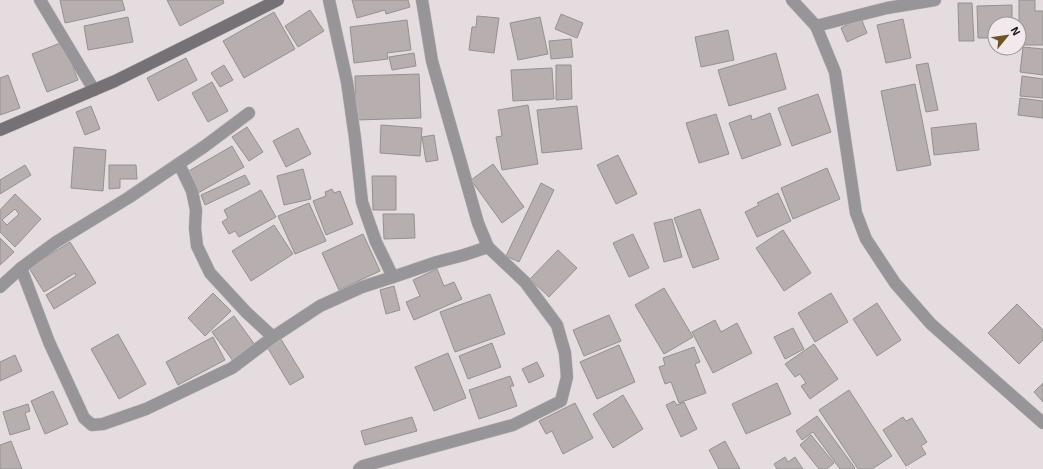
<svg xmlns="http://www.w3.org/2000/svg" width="1043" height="469" font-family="'Exo 2',sans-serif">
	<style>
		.building { fill: #b6aeaf; stroke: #979090; fill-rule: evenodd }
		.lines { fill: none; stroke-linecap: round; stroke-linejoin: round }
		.street-casing { stroke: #c0b9bb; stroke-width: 13 }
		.secondary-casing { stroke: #c0b9bb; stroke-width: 13 }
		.street { stroke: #979597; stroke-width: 12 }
		.secondary { stroke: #757174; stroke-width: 12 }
	</style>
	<rect width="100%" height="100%" fill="#e4dcdf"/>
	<g class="building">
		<path d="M60,0H122L125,10L65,23Z"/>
		<path d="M167,0H223L224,3L180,26Z"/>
		<path d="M352,0H408L410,7L386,14L385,10L357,18Z"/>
		<path d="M1019,0H1035V11H1043V45H1019Z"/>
		<path d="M958,3H972L974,41H959Z"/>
		<path d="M1012,5V24H995V38H978L977,6Z"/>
		<path d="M310,10L324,31L298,47L285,26Z"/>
		<path d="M274,12L295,49L244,78L223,41Z"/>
		<path d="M561,14L583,23L577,38L555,29Z"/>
		<path d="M477,16L499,18L494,53L469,50L472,27H476Z"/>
		<path d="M128,17L133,42L88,50L84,26Z"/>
		<path d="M540,17L548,54L518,60L510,23Z"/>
		<path d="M861,18L867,33L847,42L841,28Z"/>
		<path d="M903,19L911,58L886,63L877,25Z"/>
		<path d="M407,20L411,50L387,53L388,59L354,63L350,27Z"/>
		<path d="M728,30L734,60L701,67L695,37Z"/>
		<path d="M571,39L573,57L551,59L549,41Z"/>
		<path d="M63,42L78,80L47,92L32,54Z"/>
		<path d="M1023,47L1043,49V75L1020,72Z"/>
		<path d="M414,53L416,66L392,70L389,57Z"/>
		<path d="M776,53L786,89L729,106L718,70Z"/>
		<path d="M186,58L197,80L158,101L147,78Z"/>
		<path d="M928,63L938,110L926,112L916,65Z"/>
		<path d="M224,65L233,80L220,87L211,73Z"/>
		<path d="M556,65H571L572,99L556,100Z"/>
		<path d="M552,68L554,99L513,101L511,70Z"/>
		<path d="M419,74L421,118L356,120L355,76Z"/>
		<path d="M8,75L20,108L0,115V78Z"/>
		<path d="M1022,76L1043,79V98L1020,96Z"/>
		<path d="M212,82L228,111L208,122L192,93Z"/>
		<path d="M915,84L931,165L897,171L881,91Z"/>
		<path d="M818,94L831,132L792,146L778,108Z"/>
		<path d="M1020,98L1043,101V118L1018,115Z"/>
		<path d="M528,105L538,164L502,170L496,137L502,136L498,110Z"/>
		<path d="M91,106L100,129L85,135L76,112Z"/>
		<path d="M577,106L582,149L542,153L537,110Z"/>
		<path d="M770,113L781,145L742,159L729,123L751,115L752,120Z"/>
		<path d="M716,114L729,154L699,163L686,123Z"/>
		<path d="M976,123L979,150L934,155L931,128Z"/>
		<path d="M381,125L422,128L420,156L380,153Z"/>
		<path d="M247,127L263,152L249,161L232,137Z"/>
		<path d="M298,128L311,154L286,167L273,141Z"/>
		<path d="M434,135L438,160L426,162L422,137Z"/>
		<path d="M232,146L244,167L198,193L187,172Z"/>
		<path d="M74,147L106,150L103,191L71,188Z"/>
		<path d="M618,155L637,194L616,204L597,165Z"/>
		<path d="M493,164L524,207L502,223L471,180Z"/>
		<path d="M25,165L31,175L0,194V180Z"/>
		<path d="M109,165H136L137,179H120V188L109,189Z"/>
		<path d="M827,168L840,199L793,219L781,188Z"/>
		<path d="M303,169L311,199L284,205L277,176Z"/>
		<path d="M245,175L250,184L205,205L201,195Z"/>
		<path d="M372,176H396V210H373Z"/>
		<path d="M541,183L554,190L519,262L506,256Z"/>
		<path d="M332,189L334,193L340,191L353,224L326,235L313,201L326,196L325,192Z"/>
		<path d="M261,190L276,217L239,237L235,231L229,234L222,222L228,218L224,210Z"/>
		<path d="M778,193L791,221L757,237L745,212L759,205L757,203Z"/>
		<path d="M15,194L41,219L15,247L0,232V210ZM15,209L19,214L7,225L2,220Z"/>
		<path d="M309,203L326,241L295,254L278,216Z"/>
		<path d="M700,209L719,259L693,268L674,218Z"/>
		<path d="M383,214H414L415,238L384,239Z"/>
		<path d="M672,219L682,257L664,262L654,223Z"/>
		<path d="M274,225L293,254L251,281L232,251Z"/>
		<path d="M783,230L811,273L784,291L756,248Z"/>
		<path d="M363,234L380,271L339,290L322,253Z"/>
		<path d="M633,234L649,268L629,277L613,243Z"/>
		<path d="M0,238L14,252L0,265Z"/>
		<path d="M70,242L96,283L54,309L46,295L76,276L75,273L44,292L29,268Z"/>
		<path d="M558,250L577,268L549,297L530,279Z"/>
		<path d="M437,269L444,286L454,282L462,299L414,320L406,302L420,296L413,280Z"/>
		<path d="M394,286L400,310L386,314L380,290Z"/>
		<path d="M664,288L693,337L664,354L635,305Z"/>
		<path d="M213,293L231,311L205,336L188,318Z"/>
		<path d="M831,293L848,322L815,342L798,313Z"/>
		<path d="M490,294L505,334L455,352L440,312Z"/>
		<path d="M877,303L901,340L877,356L853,319Z"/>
		<path d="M1017,304L1043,330V340L1019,364L988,333Z"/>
		<path d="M609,315L621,341L584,356L573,330Z"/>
		<path d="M234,316L255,345L233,361L212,332Z"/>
		<path d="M715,320L721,332L737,323L752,353L713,373L692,332Z"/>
		<path d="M793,328L804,349L785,359L774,337Z"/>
		<path d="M118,334L146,384L119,399L91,349Z"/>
		<path d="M279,336L304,377L290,385L266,345Z"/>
		<path d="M213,337L225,360L178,385L166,362Z"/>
		<path d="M492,343L501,367L468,379L459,356Z"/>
		<path d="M814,344L838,379L810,399L801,386L806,383L800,374L795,377L785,364Z"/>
		<path d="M619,345L635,382L597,399L580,362Z"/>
		<path d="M694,347L700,362L695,364L706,393L679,403L671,382L665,384L659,367L665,365L663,358Z"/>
		<path d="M448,353L466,398L434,411L415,367Z"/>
		<path d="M15,355L22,371L0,381V362Z"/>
		<path d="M537,362L544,376L529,383L522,369Z"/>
		<path d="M510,376L514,386H510L517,406L479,419L469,390Z"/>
		<path d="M777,383L791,414L746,434L732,404Z"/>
		<path d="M1043,383V402L1034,392Z"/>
		<path d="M849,390L892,456L872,469H858L819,410Z"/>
		<path d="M53,391L68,424L45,434L31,401Z"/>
		<path d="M623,395L643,429L613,448L593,414Z"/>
		<path d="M674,401L677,405L684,402L697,429L681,437L666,405Z"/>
		<path d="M575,403L593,438L563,454L552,431L546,434L539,421Z"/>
		<path d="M28,404L30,411L25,413L30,429L10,435L3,412Z"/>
		<path d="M817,416L855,468L854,469H840L813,432L802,440L796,431Z"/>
		<path d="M412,417L417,431L365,445L361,431Z"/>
		<path d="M903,417L906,421L912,418L927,442L921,446L926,454L906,466L883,430Z"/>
		<path d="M811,435L834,463L827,469H819L800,445Z"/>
		<path d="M11,441L22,469H0V445Z"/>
		<path d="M725,441L740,469H719L709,450Z"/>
		<path d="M785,457L788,462L795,457L803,469H776H777L774,464Z"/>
	</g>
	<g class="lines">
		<defs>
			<g id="street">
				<path d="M40,0L94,90"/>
				<path d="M792,0L816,26L835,72L856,213L866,239L895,283L931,324L1043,423"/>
				<path d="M816,26L887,8L935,0"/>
				<path d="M179,164L192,191L196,210L195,228L197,246L210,273L246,312L273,337"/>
				<path d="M21,268L49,342L84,418L92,425L103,424L146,409L232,368L273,337L320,306L362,287L393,277L376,242L362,202L355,138L347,82L329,0"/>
				<path d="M393,277L437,262L464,255L488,247"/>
				<path d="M0,287L21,268L56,242L128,198L205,146L249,113"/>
				<path d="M359,469L363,466L513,425L561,401L567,377L565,353L557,325L525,282L488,247L478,223L432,61L422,0"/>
			</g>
			<path id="secondary" d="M0,130L115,81L278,0"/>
		</defs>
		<use href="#street" class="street-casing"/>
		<use href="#secondary" class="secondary-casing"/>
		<use href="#street" class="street"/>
		<use href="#secondary" class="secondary"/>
	</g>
	<g transform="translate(1007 36) rotate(61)"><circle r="19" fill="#f1e9ec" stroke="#9b9598"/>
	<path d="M0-3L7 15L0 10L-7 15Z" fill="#6b5525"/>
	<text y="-6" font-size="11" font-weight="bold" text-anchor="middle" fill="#1b1819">N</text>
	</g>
</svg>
